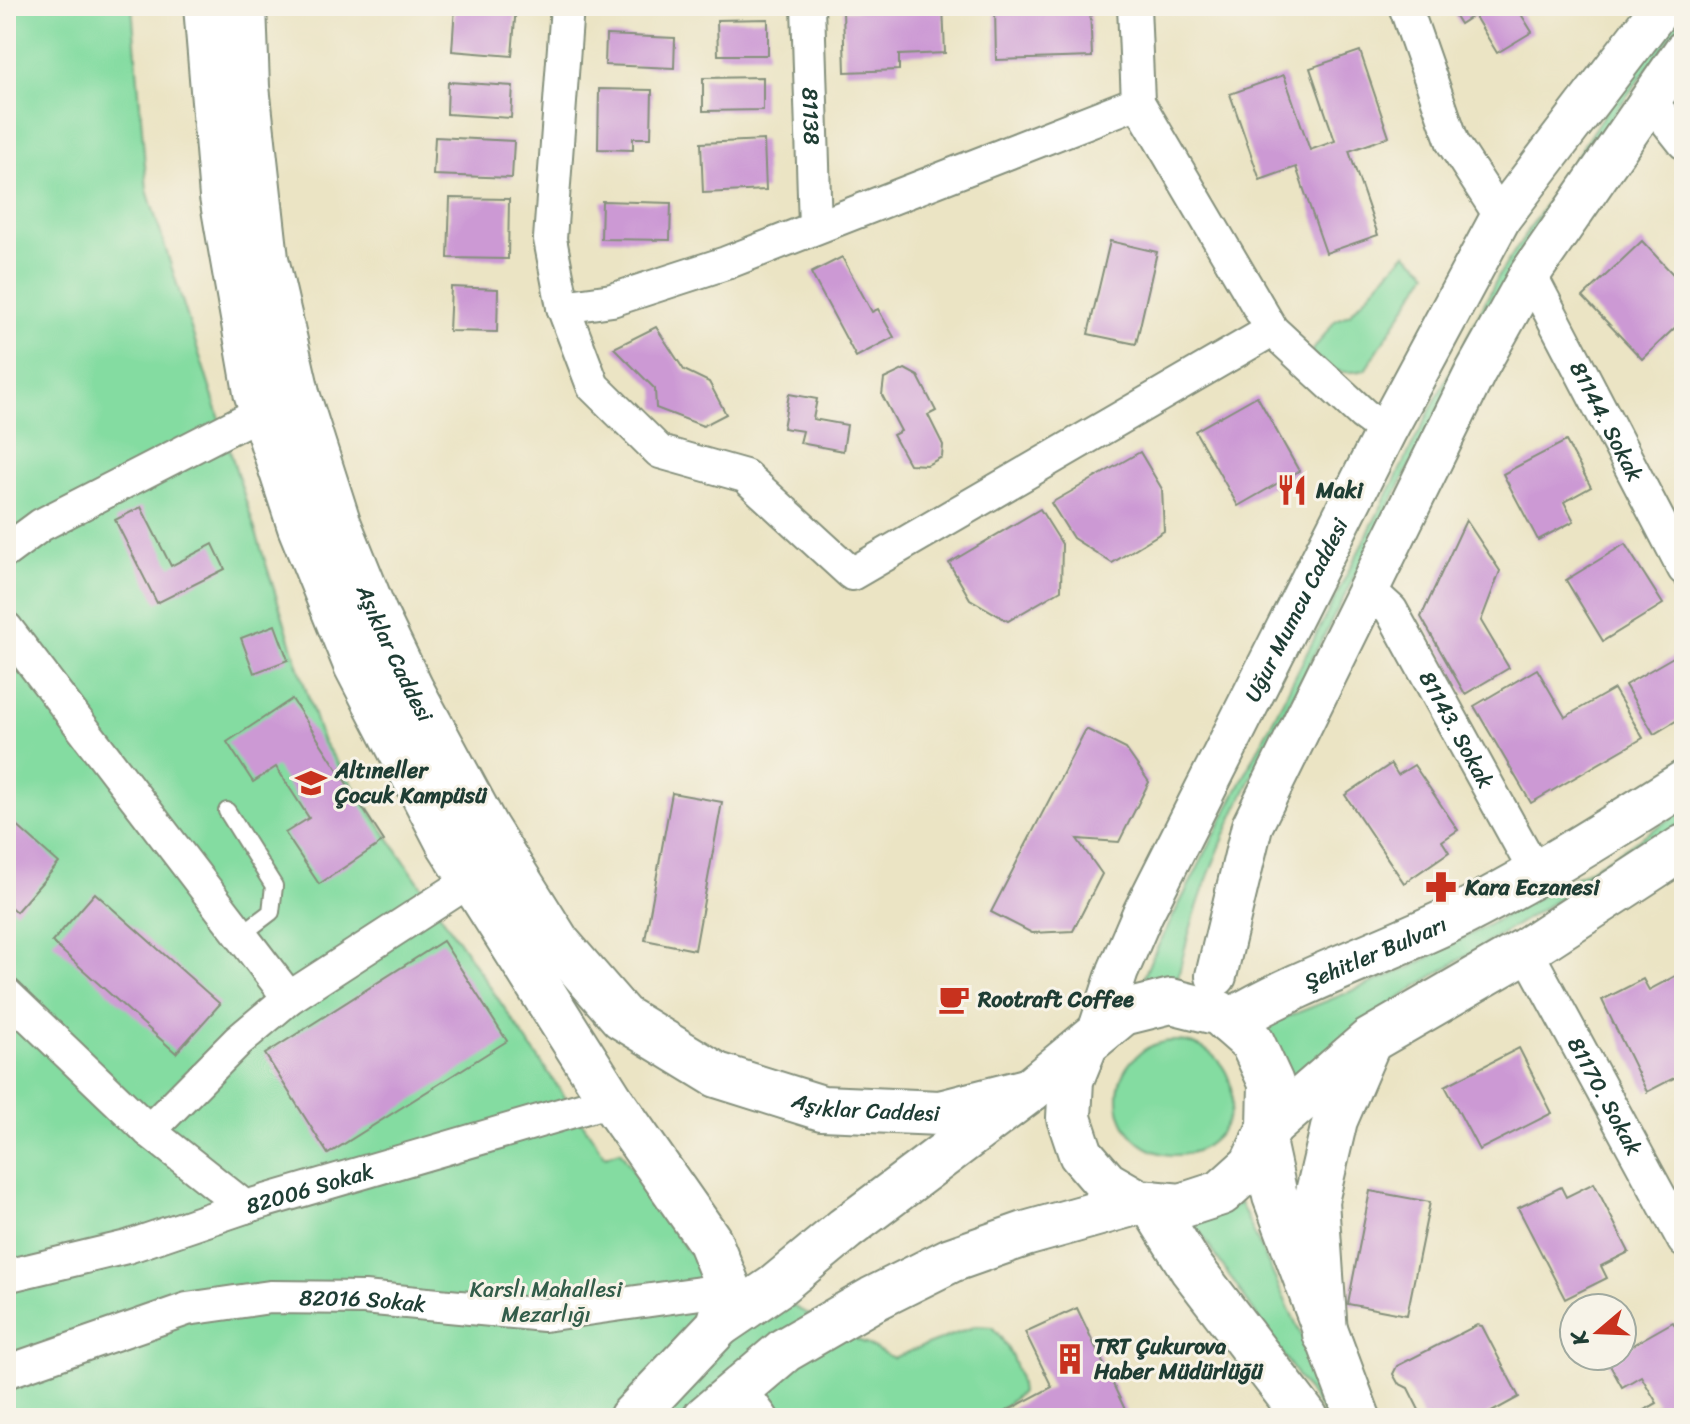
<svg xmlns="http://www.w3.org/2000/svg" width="1690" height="1424" font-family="Sriracha,sans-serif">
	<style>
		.green { fill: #84dca1; stroke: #528c6a; stroke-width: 2 }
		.building { fill: #cc99d4 }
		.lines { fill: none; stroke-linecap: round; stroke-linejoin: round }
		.service-casing { stroke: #85907c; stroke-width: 20 }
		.minor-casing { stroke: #85907c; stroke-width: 36 }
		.tertiary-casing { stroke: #85907c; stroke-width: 44 }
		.secondary-casing { stroke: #85907c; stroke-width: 48 }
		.service { stroke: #fff; stroke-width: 16 }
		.minor { stroke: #fff; stroke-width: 32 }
		.tertiary { stroke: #fff; stroke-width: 40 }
		.secondary { stroke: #fff; stroke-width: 44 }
		.labels { text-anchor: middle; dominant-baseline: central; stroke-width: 6; stroke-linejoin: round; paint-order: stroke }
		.street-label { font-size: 22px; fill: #1f3d34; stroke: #f7f3e8 }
		.poi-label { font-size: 22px; font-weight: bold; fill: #1f3d34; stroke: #f7f3e8; text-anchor: start }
		.park-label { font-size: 22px; fill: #335d4a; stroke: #f7f3e8 }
	</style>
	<rect width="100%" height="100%" fill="#f7f3e8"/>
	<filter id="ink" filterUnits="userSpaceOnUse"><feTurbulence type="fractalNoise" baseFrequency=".0125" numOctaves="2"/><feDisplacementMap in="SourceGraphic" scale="16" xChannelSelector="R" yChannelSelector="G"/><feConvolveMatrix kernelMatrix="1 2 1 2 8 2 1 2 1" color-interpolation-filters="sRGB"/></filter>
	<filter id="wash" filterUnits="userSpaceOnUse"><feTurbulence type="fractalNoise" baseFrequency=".006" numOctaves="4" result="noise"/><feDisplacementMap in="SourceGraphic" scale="32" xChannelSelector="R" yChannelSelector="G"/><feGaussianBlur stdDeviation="1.8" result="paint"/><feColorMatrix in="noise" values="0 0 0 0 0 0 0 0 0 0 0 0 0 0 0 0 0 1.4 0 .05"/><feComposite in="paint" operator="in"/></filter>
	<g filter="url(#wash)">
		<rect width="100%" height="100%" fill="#ebe4c4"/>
		<g class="green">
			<path d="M6,6H132L147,190L322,740L605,1156L620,1151L688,1252L893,1358L976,1326L992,1327C1008,1344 1019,1368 1021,1392L998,1412L1008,1418H6Z"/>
			<path d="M1684,6V18C1623,102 1558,187 1507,278C1444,392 1388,512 1328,628C1272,738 1197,867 1176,989L1134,1003L1150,962L1499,275L1604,114Z"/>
			<path d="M1406,253L1428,272L1365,370C1339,376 1329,370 1310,354L1335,321L1350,314Z"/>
			<path d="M1684,810V822L1417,986L1287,1081L1262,1027L1411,967L1603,862Z"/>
			<circle cx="1175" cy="1098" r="57"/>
			<path d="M1240,1203L1332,1401L1341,1418H1326L1193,1222Z"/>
		</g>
		<g id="blocks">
			<g class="building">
				<path d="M455,6H516L512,56L452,51Z"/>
				<path d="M943,6L945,53L899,55V70L845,72L843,11Z"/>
				<path d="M1090,6L1092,57L996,60L995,8Z"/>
				<path d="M1449,6H1516L1532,32L1497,53L1474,15L1460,24Z"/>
				<path d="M768,19V55H718L717,20Z"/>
				<path d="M606,35L675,38L674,68L605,65Z"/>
				<path d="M1360,51L1389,137L1349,151L1378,235L1326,253L1296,167L1260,180L1230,94L1284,75L1310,150L1335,141L1310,68Z"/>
				<path d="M763,77V110L703,111V78Z"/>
				<path d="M448,82L513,86L511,118L447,114Z"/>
				<path d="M599,89L652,90L651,138H633V150L598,149Z"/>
				<path d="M435,137L514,141L512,178L433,175Z"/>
				<path d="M764,140L766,190L703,193L701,143Z"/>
				<path d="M450,198L509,199L508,259L448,258Z"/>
				<path d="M602,201L671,203L670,240L601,239Z"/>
				<path d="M1110,241L1157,252L1136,344L1088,334Z"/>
				<path d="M1642,241L1684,286V319L1642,359L1583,297Z"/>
				<path d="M842,257L872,312L878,309L894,337L856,357L811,273Z"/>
				<path d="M451,287L498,289L497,332L449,331Z"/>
				<path d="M656,327L684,370L709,382L726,414L703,426L656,408L655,389L614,348Z"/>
				<path d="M905,369L918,376L936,411L928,415L943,445L942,457L927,465L909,464L893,435L901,431L882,395L884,379Z"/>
				<path d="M789,394L817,399L813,419L847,425L843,451L800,443L803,431L783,428Z"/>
				<path d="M1257,396L1299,471L1238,506L1195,431Z"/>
				<path d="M1566,441L1591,487L1564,502L1574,521L1538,540L1503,474Z"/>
				<path d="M1140,452L1162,489L1164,531L1112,563L1073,538L1051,503Z"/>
				<path d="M141,507L171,566L213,544L225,569L157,603L115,520Z"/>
				<path d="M1040,509L1062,544L1061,590L1008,621L970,599L949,563Z"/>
				<path d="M1466,520L1500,571L1481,621L1509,668L1465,694L1421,617Z"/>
				<path d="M1625,544L1663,604L1603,641L1566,580Z"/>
				<path d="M275,625L288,660L254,673L241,638Z"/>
				<path d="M1675,656L1684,672V716L1654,734L1625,685Z"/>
				<path d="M1537,669L1565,717L1614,689L1643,738L1531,803L1474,706Z"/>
				<path d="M292,699L384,841L319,884L285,833L309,818L276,767L253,782L227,742Z"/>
				<path d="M1086,729L1126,749L1149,782L1119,842L1077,839L1102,874L1073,931L1032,933L991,912Z"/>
				<path d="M1391,764L1398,775L1414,765L1458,830L1442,841L1449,852L1404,883L1345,795Z"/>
				<path d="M672,793L722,802L695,950L645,940Z"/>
				<path d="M6,816L59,863L16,912L6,903Z"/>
				<path d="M95,893L220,1004L176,1053L52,942Z"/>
				<path d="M443,941L507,1041L328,1154L265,1054Z"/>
				<path d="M1677,975L1684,989V1073L1647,1092L1602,1000L1643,979L1649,990Z"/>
				<path d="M1519,1048L1552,1113L1479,1150L1445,1086Z"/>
				<path d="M1594,1183L1629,1252L1601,1266L1607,1278L1565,1299L1518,1208L1561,1187L1566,1197Z"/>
				<path d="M1370,1191L1430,1202L1407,1315L1348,1304Z"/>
				<path d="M1077,1308L1129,1418H993L1052,1387L1025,1332Z"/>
				<path d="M1673,1322L1684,1341V1418H1639L1637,1414L1657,1403L1641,1376L1622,1387L1607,1360L1622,1356V1351Z"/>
				<path d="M1477,1325L1482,1326L1519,1397L1486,1415L1487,1418H1423L1408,1388L1398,1383L1393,1374L1397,1366Z"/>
			</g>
		</g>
	</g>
	<g filter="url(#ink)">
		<use href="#blocks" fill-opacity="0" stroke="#85907c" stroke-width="2"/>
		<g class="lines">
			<defs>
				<path id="service" d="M227,811L274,886L271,912L242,934"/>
				<g id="minor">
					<path d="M567,6L550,239L563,307L612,300L726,263L1138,102"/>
					<path id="s1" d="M808,6L815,227"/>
					<path d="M1134,6L1138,102L1272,330L1363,414L1386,431"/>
					<path d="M1405,6L1453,143L1501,217"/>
					<path d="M1649,99L1684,143"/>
					<path id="s2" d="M1530,274L1684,569"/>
					<path d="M563,307L593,386L660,452L745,476L852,574L1272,330"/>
					<path d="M6,551L41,525L263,411"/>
					<path id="s3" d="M1369,590L1391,610L1537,875"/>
					<path d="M6,628L289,998"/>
					<path id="s4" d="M1526,950L1684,1241"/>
					<path d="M6,994L149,1131L245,1207"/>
					<path d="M149,1131L238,1041L289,998L471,880"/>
					<path id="s5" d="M6,1276L127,1247L245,1207L611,1100"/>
					<path id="s6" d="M6,1372L187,1309L270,1297L364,1298L544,1315L729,1289"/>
					<path d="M740,1388L762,1418"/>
				</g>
				<g id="tertiary">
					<path d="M1216,976L1252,826L1476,371L1530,274L1684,51"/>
					<path id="s7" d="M1097,1035L1118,971L1143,913L1386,431L1501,217L1662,6"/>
				</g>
				<g id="secondary">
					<path d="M206,6L222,197L256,392L300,527L356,665L449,844L611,1100L709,1240L729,1289L719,1325"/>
					<path id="s8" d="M244,6L247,87L266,259L298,397L339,525L375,614L411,689L486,828L558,943L622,1017L717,1075L822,1108L940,1113L1030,1090"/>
					<path id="s9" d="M1229,1022C1303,978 1385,952 1462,914C1539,875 1611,829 1684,783"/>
					<path d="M1270,1127L1369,1041L1526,950L1684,847"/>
					<path d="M1263,1141L1275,1196L1358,1418"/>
					<path d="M1151,1203L1192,1269L1306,1418"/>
					<path d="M1325,1334L1316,1201L1335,1120L1367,1046"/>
					<path d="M631,1418L719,1325L775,1287L845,1229L1030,1090L1123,1013L1171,1001L1219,1013L1252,1042L1271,1083L1270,1127L1252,1165L1221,1193L1181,1206L1139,1202L1106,1183L1081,1154L1069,1118L1071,1080L1085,1046"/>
					<path d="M705,1418L785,1350L873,1299L951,1260L1025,1234L1139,1202"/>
				</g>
			</defs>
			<use href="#service" class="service-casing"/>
			<use href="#minor" class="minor-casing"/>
			<use href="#tertiary" class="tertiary-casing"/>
			<use href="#secondary" class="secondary-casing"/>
			<use href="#service" class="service"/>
			<use href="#minor" class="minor"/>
			<use href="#tertiary" class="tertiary"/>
			<use href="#secondary" class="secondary"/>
		</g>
	</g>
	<defs>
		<symbol id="restaurant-bare" viewBox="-9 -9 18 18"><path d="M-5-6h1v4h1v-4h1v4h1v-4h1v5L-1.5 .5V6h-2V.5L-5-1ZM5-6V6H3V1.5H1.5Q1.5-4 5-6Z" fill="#c8321e" stroke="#f7f3e8" stroke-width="2.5" paint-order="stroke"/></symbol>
		<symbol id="school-bare" viewBox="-9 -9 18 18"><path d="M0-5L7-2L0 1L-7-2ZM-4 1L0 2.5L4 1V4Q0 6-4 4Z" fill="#c8321e" stroke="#f7f3e8" stroke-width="2.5" paint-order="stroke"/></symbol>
		<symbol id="pharmacy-bare" viewBox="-9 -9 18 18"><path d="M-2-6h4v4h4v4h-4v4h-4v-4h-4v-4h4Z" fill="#c8321e" stroke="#f7f3e8" stroke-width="2.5" paint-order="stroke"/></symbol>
		<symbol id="cafe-bare" viewBox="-9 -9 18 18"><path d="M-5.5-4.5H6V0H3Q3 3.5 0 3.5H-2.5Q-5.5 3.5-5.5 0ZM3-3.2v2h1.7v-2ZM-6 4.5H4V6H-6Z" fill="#c8321e" stroke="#f7f3e8" stroke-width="2.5" paint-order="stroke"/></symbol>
		<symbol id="building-bare" viewBox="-9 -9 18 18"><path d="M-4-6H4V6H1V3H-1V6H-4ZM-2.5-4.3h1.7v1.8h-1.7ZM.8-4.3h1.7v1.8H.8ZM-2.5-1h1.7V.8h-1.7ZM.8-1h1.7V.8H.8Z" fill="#c8321e" stroke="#f7f3e8" stroke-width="2.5" paint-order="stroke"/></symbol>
	</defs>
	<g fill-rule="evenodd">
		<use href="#restaurant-bare" x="1270" y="468" width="44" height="44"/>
		<use href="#school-bare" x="289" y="761" width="44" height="44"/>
		<use href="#pharmacy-bare" x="1419" y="865" width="44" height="44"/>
		<use href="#cafe-bare" x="932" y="977" width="44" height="44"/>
		<use href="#building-bare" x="1048" y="1337" width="44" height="44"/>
	</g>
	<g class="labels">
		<g class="street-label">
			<text stroke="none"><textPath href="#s1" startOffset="110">81138</textPath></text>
			<text stroke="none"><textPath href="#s2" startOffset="166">81144. Sokak</textPath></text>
			<text stroke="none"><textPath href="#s7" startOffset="470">Uğur Mumcu Caddesi</textPath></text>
			<text stroke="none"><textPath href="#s8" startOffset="670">Aşıklar Caddesi</textPath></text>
			<text stroke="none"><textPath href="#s3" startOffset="166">81143. Sokak</textPath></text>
			<text stroke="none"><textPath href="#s9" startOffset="162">Şehitler Bulvarı</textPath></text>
			<text stroke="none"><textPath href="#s4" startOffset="166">81170. Sokak</textPath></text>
			<text stroke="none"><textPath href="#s8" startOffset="1366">Aşıklar Caddesi</textPath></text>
			<text stroke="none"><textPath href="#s5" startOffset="316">82006 Sokak</textPath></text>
			<text stroke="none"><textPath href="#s6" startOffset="368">82016 Sokak</textPath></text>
		</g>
		<g class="poi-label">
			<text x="1316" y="490">Maki</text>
			<text x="335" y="770">Altıneller<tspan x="335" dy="25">Çocuk Kampüsü</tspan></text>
			<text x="1465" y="887">Kara Eczanesi</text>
			<text x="978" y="999">Rootraft Coffee</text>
			<text x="1094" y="1346">TRT Çukurova<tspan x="1094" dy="25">Haber Müdürlüğü</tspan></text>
		</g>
		<g class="park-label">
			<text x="546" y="1289">Karslı Mahallesi<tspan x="546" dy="25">Mezarlığı</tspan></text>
		</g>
	</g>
	<rect width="1690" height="1424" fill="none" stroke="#f7f3e8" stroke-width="32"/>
	<g transform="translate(1598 1332) rotate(251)"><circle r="38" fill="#f7f3e8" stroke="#a1aaa0" stroke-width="2"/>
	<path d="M0-6L14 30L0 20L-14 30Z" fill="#c8321e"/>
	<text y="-12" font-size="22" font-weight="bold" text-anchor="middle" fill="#1f3d34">K</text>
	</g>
</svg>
